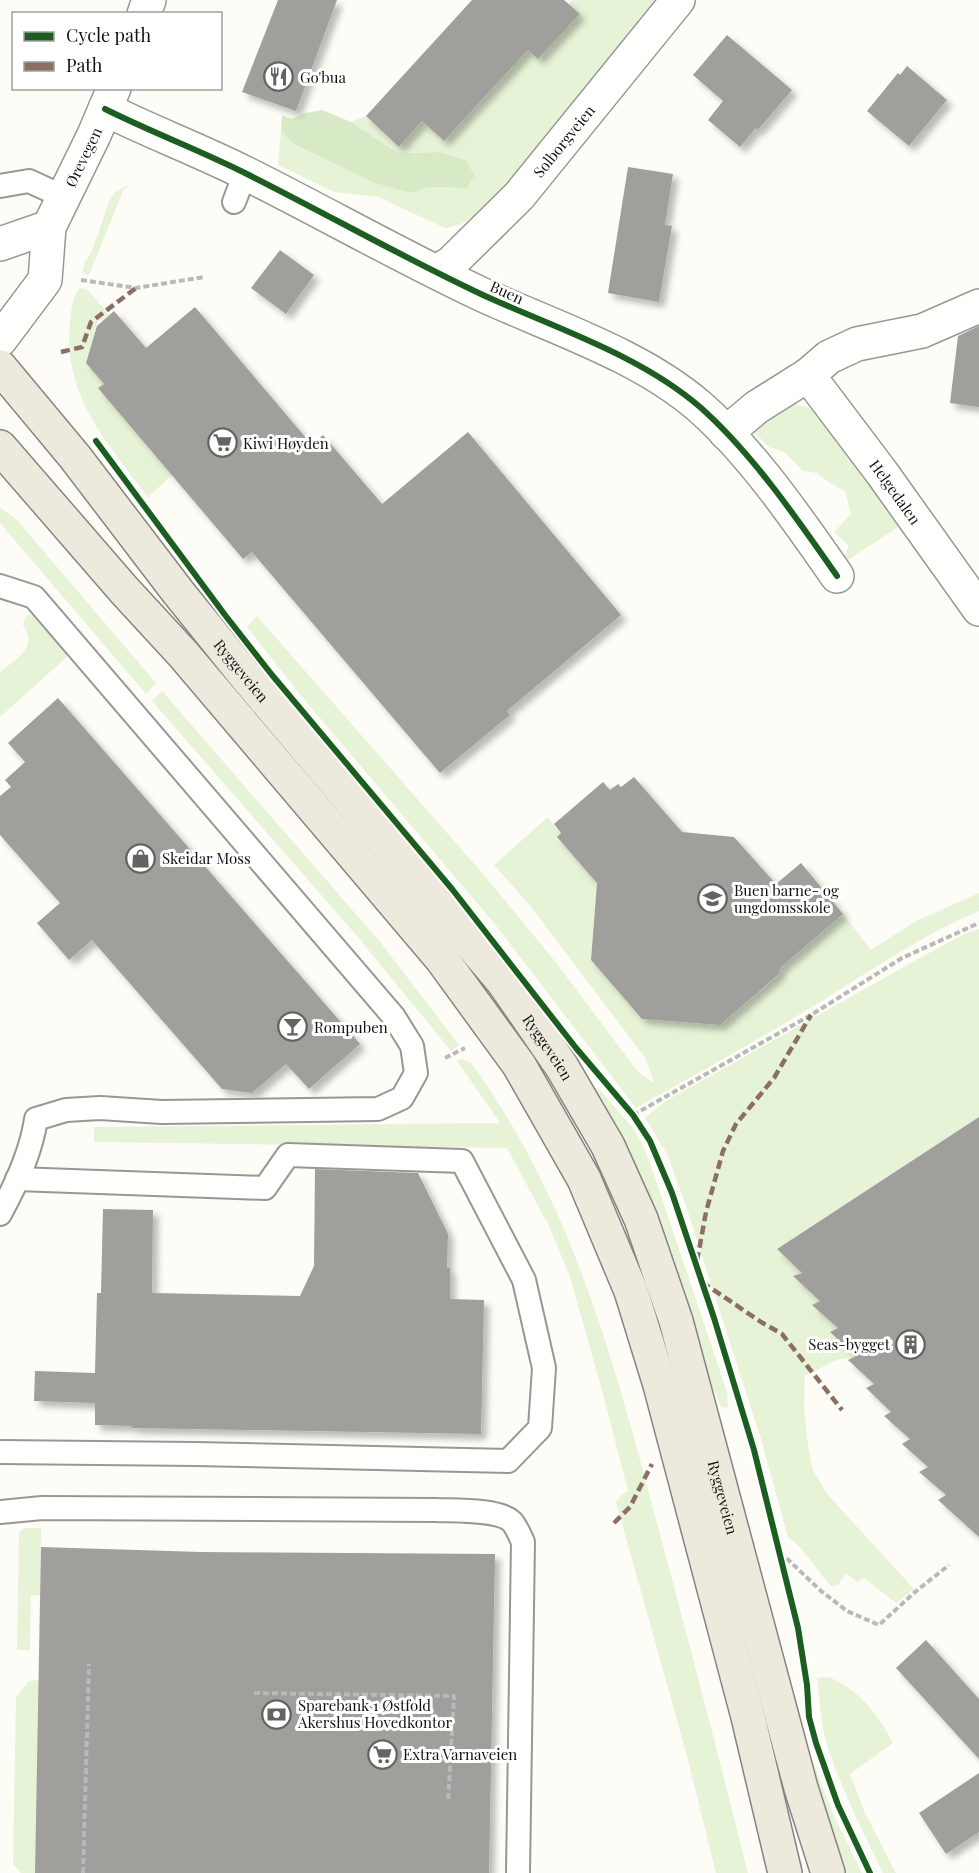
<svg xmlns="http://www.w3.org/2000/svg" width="979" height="1873" font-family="'Playfair Display',serif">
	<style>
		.green { fill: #e7f3d7 }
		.forest { fill: #d8eac5 }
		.building { fill: #a19f9c; filter: url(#shadow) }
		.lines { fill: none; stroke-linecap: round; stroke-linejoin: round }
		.service-casing { stroke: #979795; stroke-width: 26 }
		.minor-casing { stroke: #979795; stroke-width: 36 }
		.tertiary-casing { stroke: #979795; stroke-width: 36 }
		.primary-casing { stroke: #858482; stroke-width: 36 }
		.path { stroke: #b9b9b8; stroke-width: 4; stroke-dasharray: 6 3; stroke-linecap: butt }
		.service { stroke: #fffffe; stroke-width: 22 }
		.minor { stroke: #fffffe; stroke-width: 33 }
		.tertiary { stroke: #fffffe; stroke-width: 33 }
		.primary { stroke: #ede9dc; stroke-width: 33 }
		.quiet { stroke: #8d6e63; stroke-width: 4.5; stroke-dasharray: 9 4.5; stroke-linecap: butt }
		.cycleway-casing { stroke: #fff; stroke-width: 10 }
		.cycleway { stroke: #1b5e20; stroke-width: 6 }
		.labels { text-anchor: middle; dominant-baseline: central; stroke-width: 6; stroke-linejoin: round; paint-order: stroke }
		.poi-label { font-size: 15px; fill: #111; stroke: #fff; text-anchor: start }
		.street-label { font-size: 15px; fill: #111; stroke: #fff }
	</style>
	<defs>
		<filter id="shadow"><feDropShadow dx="5.5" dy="5.5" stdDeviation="3" flood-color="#0004"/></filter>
	</defs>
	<rect width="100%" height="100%" fill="#fdfcf7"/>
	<g class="green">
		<path d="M573,0H654L522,169L479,214L459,225L445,228L378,197L334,192L278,165L281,131L295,145L334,164L411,193L428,187L442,186L450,189L440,152L398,153L351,122L366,116L399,147L422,121L444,141L528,50L538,59L579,14L569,4Z"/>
		<path d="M130,184L123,191L89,275L82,273L85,262L91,253L109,202L115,192Z"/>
		<path d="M80,288L87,289L109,315L101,321L99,319L86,363L104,384L99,388L172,475L148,497C108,444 62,394 70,323C71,312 72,296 80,288Z"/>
		<path d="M783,403C799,404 811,408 825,415L906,522L845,562L844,556L849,546L834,532L851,514L845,491L828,482L817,473L803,471L784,452L769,447L753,431Z"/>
		<path d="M0,507L17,520L156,683L146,694L0,523Z"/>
		<path d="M30,614L69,655L0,717V672C16,659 39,648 23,625L25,618Z"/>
		<path d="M257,616L483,874L554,960L638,1072L654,1083L646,1059L532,908L494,865L548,817L597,883L591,960L642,1019L720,1025L779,975L780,968L843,914L871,950L916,921L979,893V911C922,935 870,971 817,1004C758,1040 697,1074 636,1108L494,923L303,698L247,627Z"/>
		<path d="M162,691L381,943L459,1045L451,1051L357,936L152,701Z"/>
		<path d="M979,929V1117L777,1249L802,1273L794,1276L820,1301L813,1305L838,1328L830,1332L856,1356C850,1360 848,1358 842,1359C833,1360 816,1372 805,1375L804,1408L808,1446L813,1470L828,1495L914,1589L896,1603L864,1578L857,1582L846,1573L838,1585L832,1587C818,1572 804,1548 788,1537L761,1439L686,1206L667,1154L645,1118L664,1102L925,955L966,933Z"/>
		<path d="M462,1059L472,1064C572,1202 615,1364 658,1527C689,1642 719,1757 748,1873H716L687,1756L616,1502L621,1495L628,1491L603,1394L570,1277L549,1226L507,1148L94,1142V1127L500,1123L457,1061Z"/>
		<path d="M598,1088L632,1127L642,1143L650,1163L727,1392L728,1406L726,1408L721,1407L590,1090Z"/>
		<path d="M24,1528H41L40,1595H31L30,1650H17L19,1533Z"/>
		<path d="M828,1677C858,1688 879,1716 893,1743L850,1774L865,1813L896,1873H883C864,1833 843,1793 829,1751C821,1728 820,1702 817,1678Z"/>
		<path d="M38,1680H78L73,1849H35V1873H21L13,1864L16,1697L29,1681Z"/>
		<path d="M809,1752L834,1816L862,1873H841L803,1754Z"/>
	</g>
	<path class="forest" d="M322,110L351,122L398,153L440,152L467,161L474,176L467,188L429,187L411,193L375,183L295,145L281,131L282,115L291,119L306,113Z"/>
	<g class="building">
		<path d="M278,0H337L296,111L242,92Z"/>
		<path d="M472,0H564L580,14L538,59L528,50L444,141L422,121L399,147L366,116Z"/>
		<path d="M727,35L792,90L758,130L756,128L740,147L708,120L723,101L693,75Z"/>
		<path d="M907,66L947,100L909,146L867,111L898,73L900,75Z"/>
		<path d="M628,167L673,174L665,225L672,226L659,302L608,293Z"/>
		<path d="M280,250L314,275L286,314L251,288Z"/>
		<path d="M195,307L312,445L323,435L382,504L468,432L621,615L507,711L510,715L440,773L252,552L243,559L98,388L104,384L86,363L97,326L114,311L146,348Z"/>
		<path d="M979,326V407L950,403L958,336Z"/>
		<path d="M58,698L360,1044L309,1089L286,1064L252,1093L222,1089L92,940L69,960L37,923L60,903L0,835V796L11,787L5,780L25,762L8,743Z"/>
		<path d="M634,777L682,832L734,837L776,884L801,863L843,914L780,968L779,974L720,1025L642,1019L591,960L597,883L557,837L561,833L554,824L603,782L610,790L618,784L621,787Z"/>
		<path d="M979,1117V1537L938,1500L946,1495L919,1472L928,1467L902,1444L910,1439L884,1416L891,1412L866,1388L874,1384L848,1360L856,1356L830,1332L838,1328L812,1305L820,1301L793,1276L802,1273L777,1249Z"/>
		<path d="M315,1169L418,1173L448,1234L447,1268H450V1299L484,1300L481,1434L132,1428V1426L95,1425V1403L34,1401L35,1371L95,1373L97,1293H101L103,1209L153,1210L152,1293L300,1296L314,1266Z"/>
		<path d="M41,1547L201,1552L495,1554L489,1873H35Z"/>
		<path d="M926,1640L979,1699V1759L896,1668Z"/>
		<path d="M979,1773V1832L946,1854L919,1813Z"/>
	</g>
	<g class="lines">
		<defs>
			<g id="service">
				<path d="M0,186L29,181L64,197"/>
				<path d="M234,202L245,173"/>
				<path d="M0,586L34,597L394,1017L412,1046L416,1073L402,1098L378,1109L162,1112L100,1108L66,1110L36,1119C31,1153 16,1185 0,1214"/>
				<path d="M0,1452L195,1454L508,1461L540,1428L544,1368L524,1280L462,1161L288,1155L265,1188L17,1179"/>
				<path d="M0,1512L42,1508L435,1510C453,1511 498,1509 511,1521C516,1525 520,1536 523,1542L518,1873"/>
			</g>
			<g id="minor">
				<path d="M105,109C151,132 199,150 245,173C325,213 402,257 483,295C555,328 640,355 700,407C752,453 798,520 837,576"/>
				<path id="s1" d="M437,272L451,263L519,196L678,0"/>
				<path id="s2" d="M808,375L882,473L979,609"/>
				<path d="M726,433L757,407L808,375L829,357L857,344L922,331L979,306"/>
			</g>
			<g id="tertiary">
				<path d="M144,14L149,0"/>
				<path d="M0,244L49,227"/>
				<path id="s3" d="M0,340L45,280L49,227L94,135L114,88"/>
			</g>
			<g id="primary">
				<path id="s4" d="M0,367L75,457L178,592L244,674L504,983L562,1067L608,1146L641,1219L676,1321L801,1788L828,1873"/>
				<path d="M0,447L124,590L183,654L441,958L519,1065L584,1179L631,1291L660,1385L748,1717L785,1873"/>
			</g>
		</defs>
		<use href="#service" class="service-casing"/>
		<use href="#minor" class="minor-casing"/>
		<use href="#tertiary" class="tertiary-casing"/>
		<use href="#primary" class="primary-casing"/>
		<g class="path">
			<path d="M81,280L136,288L204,277"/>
			<path d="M445,1058L465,1048"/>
			<path d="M633,1115L811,1015L902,958L979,923"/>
			<path d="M780,1552L821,1591L847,1611L879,1625L915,1592L949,1565"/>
			<path d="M254,1693L454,1696L448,1802"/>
			<path d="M83,1873L89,1664"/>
		</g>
		<use href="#service" class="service"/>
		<use href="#minor" class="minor"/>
		<use href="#tertiary" class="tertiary"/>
		<use href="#primary" class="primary"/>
		<g class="quiet">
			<path d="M61,352L82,347L91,322L136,288"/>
			<path d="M697,1261L706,1212L723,1151L736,1124L774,1078L811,1015"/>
			<path d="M702,1282L761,1322L782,1334L842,1410"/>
			<path d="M614,1523L630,1507L652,1464"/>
		</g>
		<defs>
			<g id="cycleway">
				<path d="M105,109C151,132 199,150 245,173C325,213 402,257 483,295C555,328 640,355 700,407C752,453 798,520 837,576"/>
				<path d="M96,441L225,615L272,675L452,889L576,1048L633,1115L650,1141L672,1193L714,1318L754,1450L798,1628L807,1685L809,1717L816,1743L838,1805L870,1873"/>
			</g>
		</defs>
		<use href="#cycleway" class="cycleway-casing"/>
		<use href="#cycleway" class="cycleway"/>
	</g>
	<defs>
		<symbol id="restaurant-ring" viewBox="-11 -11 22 22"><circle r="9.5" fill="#fff" stroke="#646362" stroke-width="1.5"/><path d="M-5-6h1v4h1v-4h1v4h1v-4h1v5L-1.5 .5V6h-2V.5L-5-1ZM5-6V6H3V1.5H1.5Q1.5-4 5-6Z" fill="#646362"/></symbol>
		<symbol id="supermarket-ring" viewBox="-11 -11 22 22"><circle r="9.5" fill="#fff" stroke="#646362" stroke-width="1.5"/><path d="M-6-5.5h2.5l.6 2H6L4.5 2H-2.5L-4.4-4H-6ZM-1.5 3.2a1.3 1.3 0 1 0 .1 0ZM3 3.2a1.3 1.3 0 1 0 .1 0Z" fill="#646362"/></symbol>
		<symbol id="shop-ring" viewBox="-11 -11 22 22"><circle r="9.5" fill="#fff" stroke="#646362" stroke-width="1.5"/><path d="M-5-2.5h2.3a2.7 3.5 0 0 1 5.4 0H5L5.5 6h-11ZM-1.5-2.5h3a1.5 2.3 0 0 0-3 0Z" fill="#646362"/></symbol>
		<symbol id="school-ring" viewBox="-11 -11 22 22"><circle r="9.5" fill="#fff" stroke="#646362" stroke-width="1.5"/><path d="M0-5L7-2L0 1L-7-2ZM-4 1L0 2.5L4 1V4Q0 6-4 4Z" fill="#646362"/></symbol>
		<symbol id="bar-ring" viewBox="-11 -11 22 22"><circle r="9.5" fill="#fff" stroke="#646362" stroke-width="1.5"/><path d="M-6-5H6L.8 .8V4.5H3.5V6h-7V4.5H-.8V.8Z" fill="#646362"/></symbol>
		<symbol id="building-ring" viewBox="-11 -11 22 22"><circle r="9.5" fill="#fff" stroke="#646362" stroke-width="1.5"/><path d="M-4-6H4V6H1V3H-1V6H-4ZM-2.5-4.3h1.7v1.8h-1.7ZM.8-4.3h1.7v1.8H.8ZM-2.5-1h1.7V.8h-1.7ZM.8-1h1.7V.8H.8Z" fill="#646362"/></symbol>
		<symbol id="bank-ring" viewBox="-11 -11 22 22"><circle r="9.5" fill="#fff" stroke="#646362" stroke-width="1.5"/><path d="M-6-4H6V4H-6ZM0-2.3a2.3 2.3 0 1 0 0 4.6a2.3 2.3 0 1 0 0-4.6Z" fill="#646362"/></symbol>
	</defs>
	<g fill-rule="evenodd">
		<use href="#restaurant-ring" x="262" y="60" width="33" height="33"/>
		<use href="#supermarket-ring" x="206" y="426" width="33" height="33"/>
		<use href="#shop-ring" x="124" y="842" width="33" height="33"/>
		<use href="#school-ring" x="696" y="882" width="33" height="33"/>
		<use href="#bar-ring" x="276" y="1010" width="33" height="33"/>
		<use href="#building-ring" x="894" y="1328" width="33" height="33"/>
		<use href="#bank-ring" x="260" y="1698" width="33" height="33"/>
		<use href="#supermarket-ring" x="366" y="1738" width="33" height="33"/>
	</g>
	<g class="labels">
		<g class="poi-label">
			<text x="300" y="77">Go'bua</text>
			<text x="243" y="443">Kiwi Høyden</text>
			<text x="162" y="858">Skeidar Moss</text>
			<text x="734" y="890">Buen barne- og<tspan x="734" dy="17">ungdomsskole</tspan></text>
			<text x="314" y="1027">Rompuben</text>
			<text x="890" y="1344" text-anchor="end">Seas-bygget</text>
			<text x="298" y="1705">Sparebank 1 Østfold<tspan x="298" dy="17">Akershus Hovedkontor</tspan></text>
			<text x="403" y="1754">Extra Varnaveien</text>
		</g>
		<g class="street-label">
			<text stroke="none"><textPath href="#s1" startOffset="183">Solborgveien</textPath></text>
			<text stroke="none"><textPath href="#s3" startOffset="206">Ørevegen</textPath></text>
			<text transform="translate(507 292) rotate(24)">Buen</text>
			<text stroke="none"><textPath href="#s2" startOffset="146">Helgedalen</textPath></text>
			<text stroke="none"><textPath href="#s4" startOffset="388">Ryggeveien</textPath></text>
			<text stroke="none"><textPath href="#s4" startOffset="874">Ryggeveien</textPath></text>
			<text stroke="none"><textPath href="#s4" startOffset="1360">Ryggeveien</textPath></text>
		</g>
	</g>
	<rect x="12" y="12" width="210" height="78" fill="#ffffff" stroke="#a0a0a0" stroke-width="1.5"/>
	<rect x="24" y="32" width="30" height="9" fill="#1b5e20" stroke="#a0a0a0" stroke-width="1.5"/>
	<text x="66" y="42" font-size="18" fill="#111111">Cycle path</text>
	<rect x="24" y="62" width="30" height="9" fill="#8d6e63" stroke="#a0a0a0" stroke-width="1.5"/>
	<text x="66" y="72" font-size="18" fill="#111111">Path</text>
</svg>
